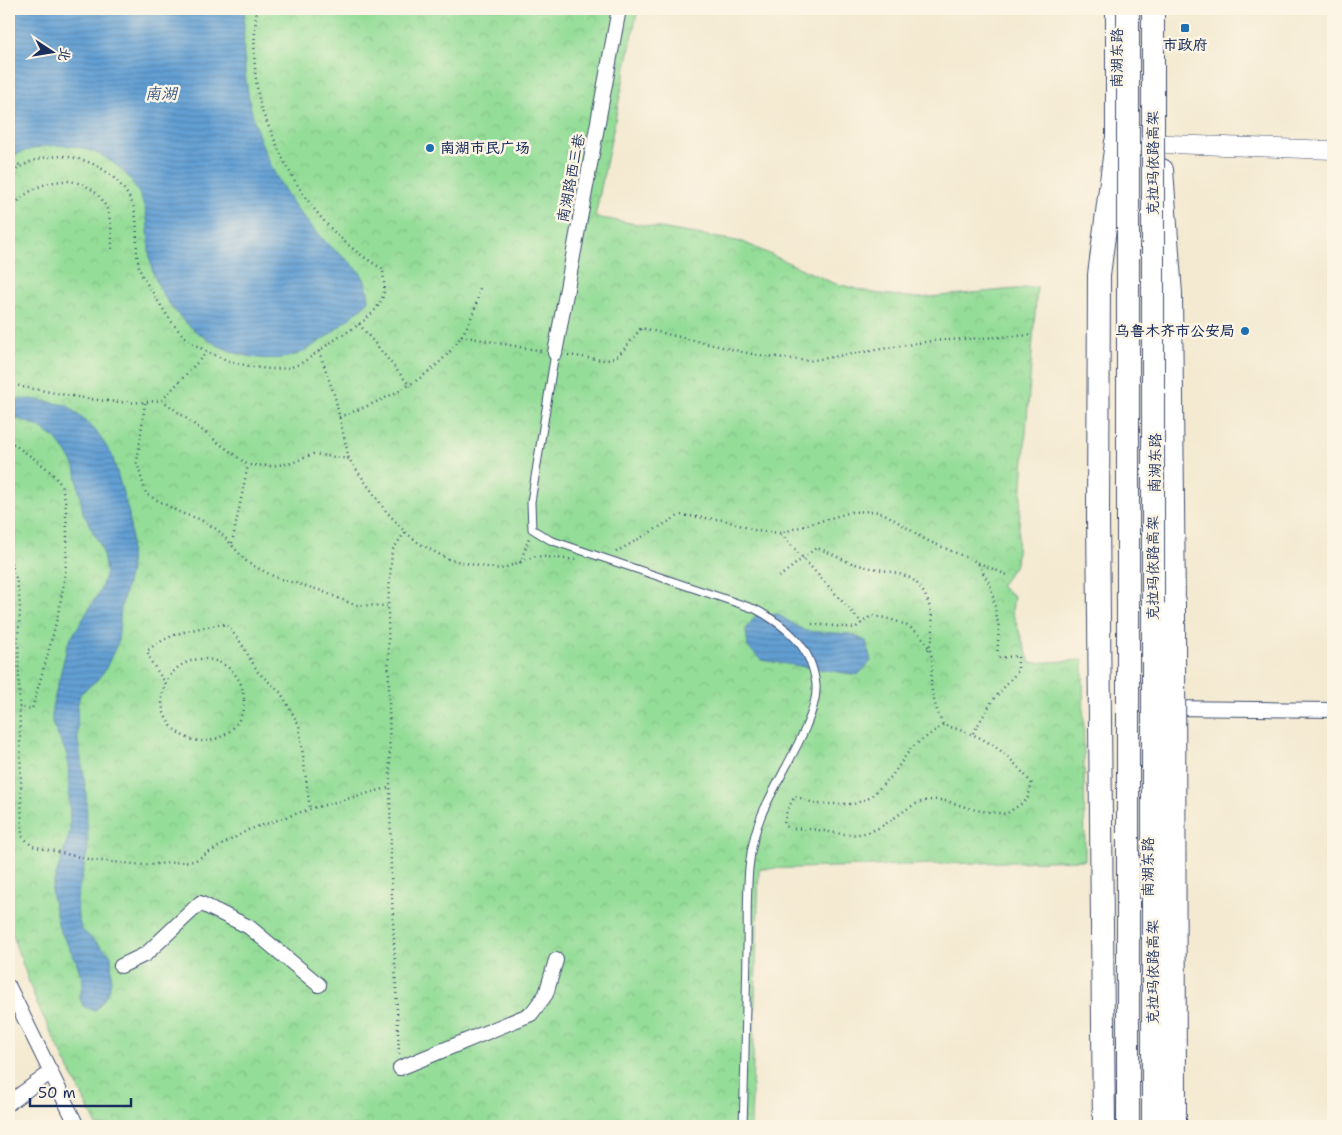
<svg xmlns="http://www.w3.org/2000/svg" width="1342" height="1135" font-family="'Shantell Sans','LXGW WenKai TC',sans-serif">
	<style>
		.park { fill: url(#park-crowns); stroke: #58867b }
		.water { fill: url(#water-rules); stroke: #3e6798 }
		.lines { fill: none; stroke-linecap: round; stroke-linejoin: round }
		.service-casing { stroke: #3c4b6f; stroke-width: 9 }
		.minor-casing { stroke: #3c4b6f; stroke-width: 16 }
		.tertiary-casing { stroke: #3c4b6f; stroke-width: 19 }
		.primary-casing { stroke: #3c4b6f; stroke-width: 24 }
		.trunk-casing { stroke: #3c4b6f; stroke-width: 24 }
		.path { stroke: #3c4b6f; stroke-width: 2.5; stroke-dasharray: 1 4; stroke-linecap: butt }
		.service { stroke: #fff; stroke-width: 7 }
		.minor { stroke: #fff; stroke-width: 14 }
		.tertiary { stroke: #fff; stroke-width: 18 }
		.primary { stroke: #fff; stroke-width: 22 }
		.trunk { stroke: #fff; stroke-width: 22 }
		.trunk-bridge-casing { stroke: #3c4b6f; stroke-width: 24; stroke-linecap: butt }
		.trunk-bridge { stroke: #fff; stroke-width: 22 }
		.poi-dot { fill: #1f6fb2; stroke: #fcf5e5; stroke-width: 2 }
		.labels { text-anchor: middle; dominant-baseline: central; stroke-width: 5; stroke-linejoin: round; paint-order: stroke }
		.poi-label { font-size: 15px; font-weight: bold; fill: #1b2f5e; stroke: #fcf5e5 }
		.street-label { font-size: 15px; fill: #1b2f5e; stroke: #fcf5e5 }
		.water-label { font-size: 16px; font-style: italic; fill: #345687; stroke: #fcf5e5 }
	</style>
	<defs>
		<pattern id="park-crowns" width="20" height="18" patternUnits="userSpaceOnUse" patternTransform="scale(1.25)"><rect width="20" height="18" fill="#94dd98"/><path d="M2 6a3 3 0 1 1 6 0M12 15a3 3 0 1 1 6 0" fill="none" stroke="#7fbe85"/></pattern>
		<pattern id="water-rules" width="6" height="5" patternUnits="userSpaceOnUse" patternTransform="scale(1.25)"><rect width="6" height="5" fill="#629fd3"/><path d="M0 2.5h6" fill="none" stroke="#5082ae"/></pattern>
	</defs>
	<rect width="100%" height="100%" fill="#fcf5e5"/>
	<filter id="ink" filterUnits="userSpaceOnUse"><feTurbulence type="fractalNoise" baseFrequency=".02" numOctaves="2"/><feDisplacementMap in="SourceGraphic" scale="10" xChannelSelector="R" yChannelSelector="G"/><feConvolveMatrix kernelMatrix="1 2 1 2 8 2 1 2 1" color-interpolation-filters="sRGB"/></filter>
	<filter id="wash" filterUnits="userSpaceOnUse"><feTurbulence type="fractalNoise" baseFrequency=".0096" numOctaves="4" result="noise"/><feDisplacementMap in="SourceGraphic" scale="20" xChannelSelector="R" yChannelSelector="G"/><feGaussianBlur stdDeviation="1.12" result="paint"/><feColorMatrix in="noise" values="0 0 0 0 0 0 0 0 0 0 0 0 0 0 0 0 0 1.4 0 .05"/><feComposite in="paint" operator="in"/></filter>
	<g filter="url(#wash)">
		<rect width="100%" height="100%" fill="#f4ead2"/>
		<path class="park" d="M9,9H638L595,217L743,242L833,283L873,293L918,298L1037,287L1016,564L1000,586L1014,596L1012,611L1030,663L1083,660L1085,860L759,869L751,1126H97L37,1004L16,946L9,919Z"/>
		<g class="water">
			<path d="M9,9H245C238,86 256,159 305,219C312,227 318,235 326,242C337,254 357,264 364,279C367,286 369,294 369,301C352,317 311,353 288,357C233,367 175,328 155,278C144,252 153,226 142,200C125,159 83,139 41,147C29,150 18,152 9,159Z"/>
			<path d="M32,399L67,405L96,431L112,455L129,514L131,534L130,571L121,608L118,642L105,670L97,680L80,694L77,707L78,741L86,791L88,848L77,899L78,918L82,930L111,955C112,984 113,989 95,1011L83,1006L80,998L83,981L76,961L59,928L51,891L70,832L68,757L52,723V708L68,643L100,591L106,572L102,548L83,513L75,467L69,456L54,437L37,426L9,415V400Z"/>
			<path d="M757,614H777L805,631L850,634L866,641L871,661L858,675L761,660L748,647L746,629Z"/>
		</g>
	</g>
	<g filter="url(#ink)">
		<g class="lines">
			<defs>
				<path id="service" d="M555,353L531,502L532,529L550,540L755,609C787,626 812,647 816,685C819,718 775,782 762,814C744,855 748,904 747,948C746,1008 745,1067 743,1126"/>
				<g id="minor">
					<path d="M555,353L619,9"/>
					<path d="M1167,708L1333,710"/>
					<path d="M121,966L146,954L200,903L249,927L319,985"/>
					<path d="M9,987L77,1126"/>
					<path d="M400,1068L531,1014L546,994L556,960"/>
					<path d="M9,1103L51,1072"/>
				</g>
				<path id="tertiary" d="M1116,142L1333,150"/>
				<path id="primary" d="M1117,160V12"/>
				<g id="trunk">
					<path d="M1162,170L1171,294L1174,609"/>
					<path d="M1104,1126L1098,517L1099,275L1116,142"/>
				</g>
			</defs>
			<use href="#service" class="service-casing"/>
			<use href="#minor" class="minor-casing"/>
			<use href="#tertiary" class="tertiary-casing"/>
			<use href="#primary" class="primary-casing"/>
			<use href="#trunk" class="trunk-casing"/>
			<g class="path">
				<path d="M9,161L20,165"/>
				<path d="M9,176C46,140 111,156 132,203C141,224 133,249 140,270C142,278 149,286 153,293C162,307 172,325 184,336C206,357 257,373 287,368C304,365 319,350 333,341C351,329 379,316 384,292C385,285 383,276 383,269C331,240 295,191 273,136C269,127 264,117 261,108C253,75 253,42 257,9"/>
				<path d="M9,213C29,179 85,165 106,207C112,220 112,235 112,249"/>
				<path d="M359,324L410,386"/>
				<path d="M461,336L542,351"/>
				<path d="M319,351L335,397L349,459L385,510L405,532L420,544L448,559L479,566L501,569L536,556L577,560"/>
				<path d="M568,355C616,361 609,369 641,328L752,354L808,361L931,341L1033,335"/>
				<path d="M9,382L22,387C66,394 117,408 162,400L248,465L271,466L292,463L313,454L349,459"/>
				<path d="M162,400L208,351"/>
				<path d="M145,403L137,463L146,494L181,513L199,519L218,530L248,563L277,578L319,590L355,605L387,606"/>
				<path d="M339,417C404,393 466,363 480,288"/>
				<path d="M9,441C25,453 47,465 59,482C65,491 66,505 66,515C72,584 50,644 32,709L19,707"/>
				<path d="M781,534L862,623"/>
				<path d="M232,543L248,465"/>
				<path d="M616,552L680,515L724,520L757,531L780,533L851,512L875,511L887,515L926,540L1007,575"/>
				<path d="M9,558C20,584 22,607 18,635L22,836L32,846L92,860L145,865L194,861L248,830L310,809L391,787"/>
				<path d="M520,563L529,538"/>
				<path d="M779,577L816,548C829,551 839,559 852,563C870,569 891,570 908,577C929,586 940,631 928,649"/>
				<path d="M812,624L855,628L871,616C896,618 927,629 932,658C933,666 931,676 931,685C933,699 937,712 943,725C987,737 1004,748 1032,784L1027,800L1006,814C995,812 983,812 972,809C954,804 941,796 921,802C904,807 887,828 865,833C839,839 814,824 789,830L784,824L787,810L795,796L816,804H854L869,798L891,777L911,748L943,725"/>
				<circle cx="203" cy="700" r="41"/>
				<path d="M166,684L152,663L147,651C170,632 197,628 226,624L241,643L258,672L281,693L299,725L310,809"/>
				<path d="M973,733L993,700L1018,671V656L997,658L999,628L991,587L978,563"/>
				<path d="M399,1054L391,875L388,606L392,551L405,532"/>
			</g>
			<use href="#service" class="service"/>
			<use href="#minor" class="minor"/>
			<use href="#tertiary" class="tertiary"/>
			<use href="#primary" class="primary"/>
			<use href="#trunk" class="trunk"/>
			<defs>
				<g id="trunk-bridge">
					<path d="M1153,9V1126"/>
					<path d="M1174,609L1175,1126"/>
					<path d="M1128,1126V9"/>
				</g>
			</defs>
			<use href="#trunk-bridge" class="trunk-bridge-casing"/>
			<use href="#trunk-bridge" class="trunk-bridge"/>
		</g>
	</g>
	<g class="poi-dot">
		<rect x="1180" y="23" width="10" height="10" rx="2.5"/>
		<circle cx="430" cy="148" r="5"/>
		<circle cx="1245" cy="331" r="5"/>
	</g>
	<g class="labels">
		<g class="poi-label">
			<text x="1185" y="45">市政府</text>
			<text x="440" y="148" text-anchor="start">南湖市民广场</text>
			<text x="1235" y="331" text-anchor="end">乌鲁木齐市公安局</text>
		</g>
		<g class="street-label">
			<text transform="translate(1117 58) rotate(-90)">南湖东路</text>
			<text transform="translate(1153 163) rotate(-90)">克拉玛依路高架</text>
			<text transform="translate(571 178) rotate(-79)">南湖路西三巷</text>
			<text transform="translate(1155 463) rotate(-89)">南湖东路</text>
			<text transform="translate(1153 568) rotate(-90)">克拉玛依路高架</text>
			<text transform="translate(1148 867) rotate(-90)">南湖东路</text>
			<text transform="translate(1153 972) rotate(-90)">克拉玛依路高架</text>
		</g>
		<g class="water-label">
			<text x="161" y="93">南湖</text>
		</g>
	</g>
	<rect width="1342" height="1135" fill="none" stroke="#fcf5e5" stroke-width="30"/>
	<g transform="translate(52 52) rotate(102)" stroke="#fcf5e5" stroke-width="4" paint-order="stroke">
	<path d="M0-4L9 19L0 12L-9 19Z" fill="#1b2f5e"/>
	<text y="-8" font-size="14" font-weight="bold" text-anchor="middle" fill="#1b2f5e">北</text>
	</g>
	<path d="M30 1098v8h101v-8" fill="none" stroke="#1b2f5e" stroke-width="2.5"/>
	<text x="38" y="1098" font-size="15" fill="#1b2f5e" stroke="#fcf5e5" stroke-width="4" paint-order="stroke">50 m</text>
</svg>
